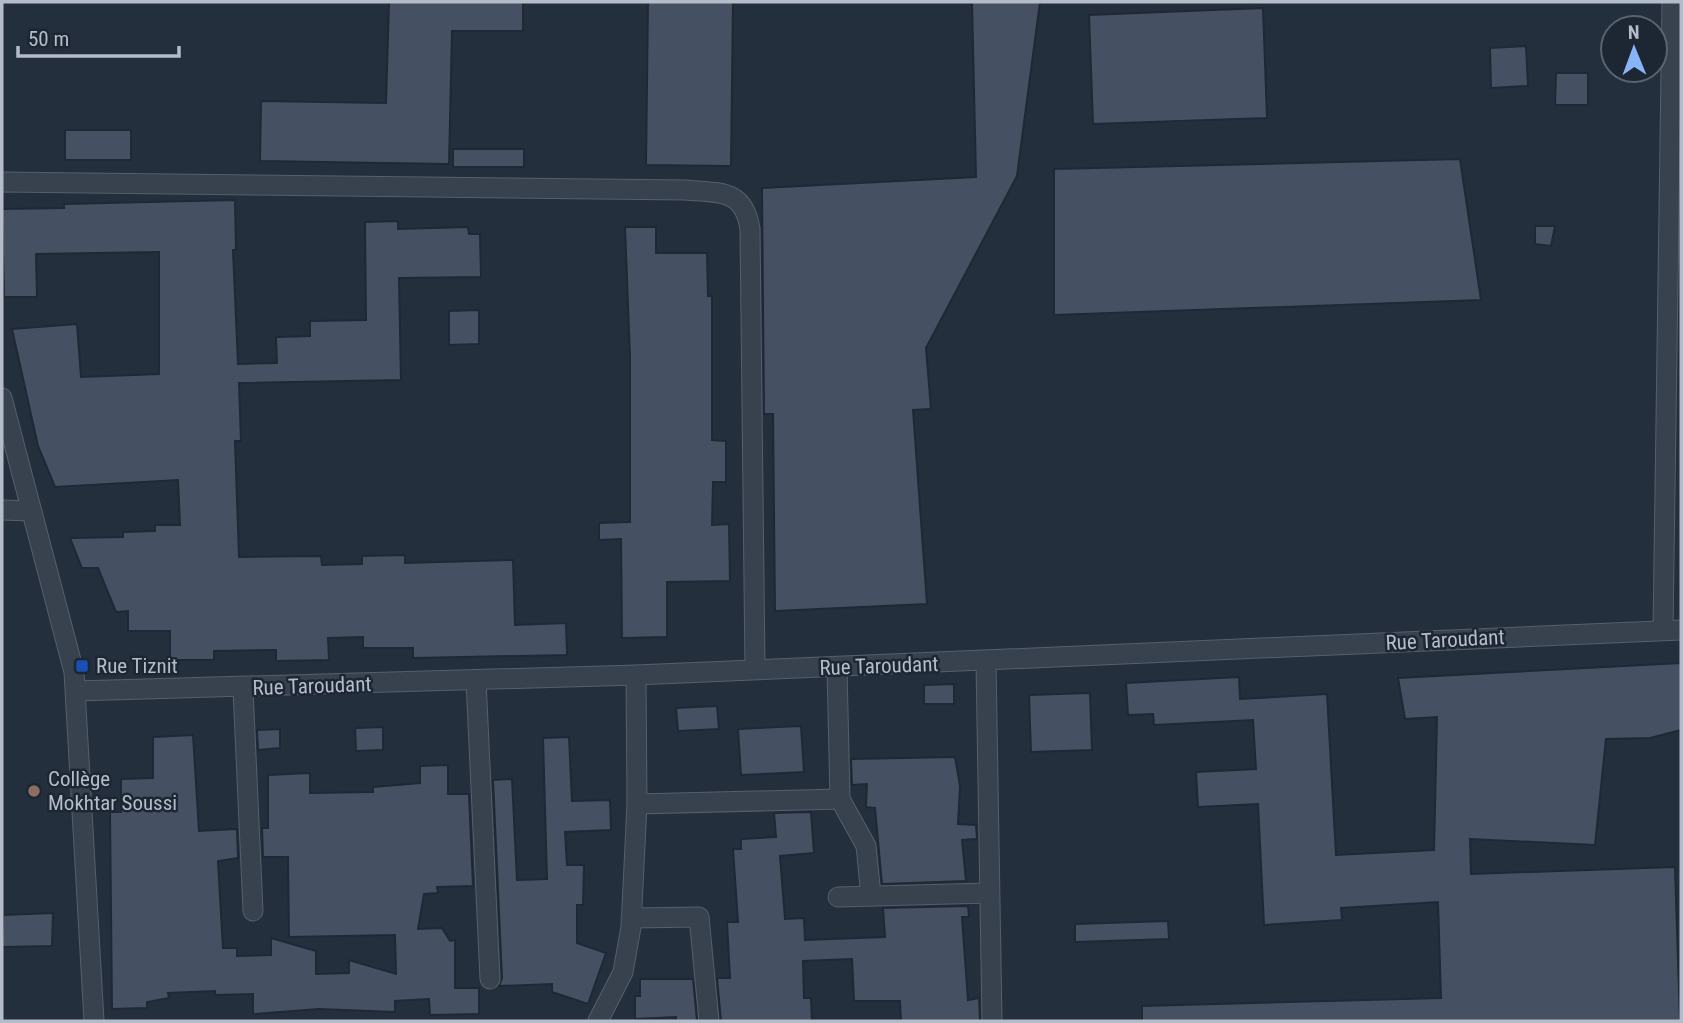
<svg xmlns="http://www.w3.org/2000/svg" width="1683" height="1023" font-family="'Roboto Condensed',sans-serif">
	<style>
		.building { fill: #455162; stroke: #1f2835; stroke-width: 2 }
		.lines { fill: none; stroke-linecap: round; stroke-linejoin: round }
		.street-casing { stroke: #565f6c; stroke-width: 21 }
		.street { stroke: #38414e; stroke-width: 19 }
		.transit-dot { fill: #1a4fb4; stroke: #1d2633; stroke-width: 2.5 }
		.education-dot { fill: #8d6e63; stroke: #1d2633; stroke-width: 2.5 }
		.labels { text-anchor: middle; dominant-baseline: central; stroke-width: 5; stroke-linejoin: round; paint-order: stroke }
		.street-label { font-size: 21px; fill: #b4bcc9; stroke: #1d2633 }
		.poi-label { font-size: 21px; fill: #b4bcc9; stroke: #1d2633; text-anchor: start }
	</style>
	<rect width="100%" height="100%" fill="#242f3e"/>
	<g class="building">
		<path d="M389,2H523V31H452L449,164L260,161L261,101L386,103Z"/>
		<path d="M648,2H733L731,166L646,165Z"/>
		<path d="M972,2H1040L1017,176L926,348L931,409L913,410L927,604L775,611L773,414H764L762,188L976,177Z"/>
		<path d="M1263,8L1267,118L1093,124L1089,15Z"/>
		<path d="M1526,46L1528,86L1491,88L1490,48Z"/>
		<path d="M1556,73H1588V105H1555Z"/>
		<rect x="65" y="130" width="66" height="30"/>
		<rect x="453" y="149" width="71" height="18"/>
		<path d="M1460,159L1481,300L1054,315V169Z"/>
		<path d="M235,200L236,250H233L238,364L277,363L276,337L310,336V321L366,320L365,222L398,221V229L468,227L469,234H480L481,277L399,278L401,380L239,383L241,441H235L239,557L321,556L322,565L362,564V556L405,555V563L513,560L515,625L566,623L567,655L413,658V648H363V637L328,638L329,660L276,661V650L214,651V660H170V631H128V611L116,612L98,568H82L70,538L123,537V532L155,531V525H180L178,480L55,487L38,446L12,329L77,324L81,377L159,374V252L36,254L37,297H4L2,209L64,208V204Z"/>
		<path d="M1535,226H1555L1551,246L1535,244Z"/>
		<path d="M625,227H656V253H707L708,296H712V440L726,441V482H713L712,525L729,524L730,581L667,582V637L622,638L621,539L599,540V523L630,522V357Z"/>
		<path d="M479,310V344L449,345V311Z"/>
		<path d="M1681,663V730L1650,738L1606,739L1595,845L1470,839L1471,874L1675,867L1680,1021H1142V1006L1441,998L1438,902L1341,908L1342,920L1264,925L1258,804L1198,807L1196,772L1256,769L1253,720L1154,725L1153,714L1128,715L1126,683L1239,677L1240,699L1327,694L1336,855L1434,850L1437,717L1405,719L1398,678Z"/>
		<path d="M954,684V704H924V685Z"/>
		<path d="M1090,693L1092,750L1031,752L1029,695Z"/>
		<path d="M717,706L719,729L678,731L676,708Z"/>
		<path d="M801,726L804,772L741,775L738,729Z"/>
		<path d="M383,727V750L356,751L355,728Z"/>
		<path d="M280,729V748L258,750L257,730Z"/>
		<path d="M193,735L199,831L237,829L238,858L218,861L223,948H237V956L271,955V938L316,951V974L349,973V960L396,974L395,935L289,937L288,857H263L262,828H268V775L310,773V793L373,792V787L420,783V766L448,765V794H469L473,886L437,887L438,893L424,894L418,929L442,928L450,941L455,940V988H479V1014L430,1015L429,999L395,1001V1012L319,1009L253,1014V994L215,995V991L168,993L169,998L147,1002V1008L112,1009L110,812H121V779L153,778V737Z"/>
		<path d="M569,737L572,801L610,800L611,830L565,832L567,865H584L583,905H577V943L606,953L588,1004L552,992V984L499,986L502,978L493,780L512,779L517,880L547,879L543,738Z"/>
		<path d="M955,757L960,786L958,824L976,825L977,839L962,840L966,881L882,884L875,808L866,807L867,784L852,785L851,759Z"/>
		<path d="M811,812L814,853L780,856L785,919L804,918L805,940L885,937L883,908L968,906L969,917H962L968,1000L979,998L980,1021H901L900,1001H854L852,959L803,961L804,998H811L812,1021H721L717,978H730L727,922H738L733,849H741V839L776,837L774,813Z"/>
		<path d="M53,913L52,946L2,947L3,915Z"/>
		<path d="M1168,921L1169,939L1075,942V924Z"/>
		<path d="M640,979H693L697,1021H676V1017L635,1019V996H640Z"/>
	</g>
	<g class="lines">
		<defs>
			<g id="street">
				<path d="M2,182L686,190C720,193 744,189 750,229L755,669"/>
				<path d="M2,398L74,672L94,1021"/>
				<path d="M2,510L31,511"/>
				<path d="M1663,630L1672,2"/>
				<path d="M986,662L992,1021"/>
				<path d="M837,667L840,799L866,846L871,896"/>
				<path d="M476,680L490,979"/>
				<path d="M243,689L253,911"/>
				<path d="M76,691L636,675L1681,630"/>
				<path d="M637,804L840,799"/>
				<path d="M838,897L989,893"/>
				<path d="M631,918L699,917L709,1021"/>
				<path d="M598,1021L623,972L631,927L637,804L636,675"/>
			</g>
		</defs>
		<use href="#street" class="street-casing"/>
		<use href="#street" class="street"/>
	</g>
	<rect class="transit-dot" x="75" y="659" width="14" height="14" rx="3.5"/>
	<circle class="education-dot" cx="34" cy="791" r="7"/>
	<g class="labels">
		<g class="street-label">
			<text transform="translate(1445 640) rotate(-3)">Rue Taroudant</text>
			<text transform="translate(879 666) rotate(-2)">Rue Taroudant</text>
			<text transform="translate(312 686) rotate(-2)">Rue Taroudant</text>
		</g>
		<g class="poi-label">
			<text x="96" y="666">Rue Tiznit</text>
			<text x="48" y="779">Collège<tspan x="48" dy="24">Mokhtar Soussi</tspan></text>
		</g>
	</g>
	<rect width="1683" height="1023" fill="none" stroke="#b4bcc9" stroke-width="7"/>
	<g transform="translate(1634 49) rotate(359)"><circle r="33" fill="#1d2633" stroke="#59626f" stroke-width="2"/>
	<path d="M0-5L12 26L0 18L-12 26Z" fill="#8ab4f8"/>
	<text y="-10" font-size="19" font-weight="bold" text-anchor="middle" fill="#b4bcc9">N</text>
	</g>
	<path d="M18 46v10h161v-10" fill="none" stroke="#b4bcc9" stroke-width="3.5"/>
	<text x="28" y="46" font-size="21" fill="#b4bcc9" stroke="#1d2633" stroke-width="5" paint-order="stroke">50 m</text>
</svg>
